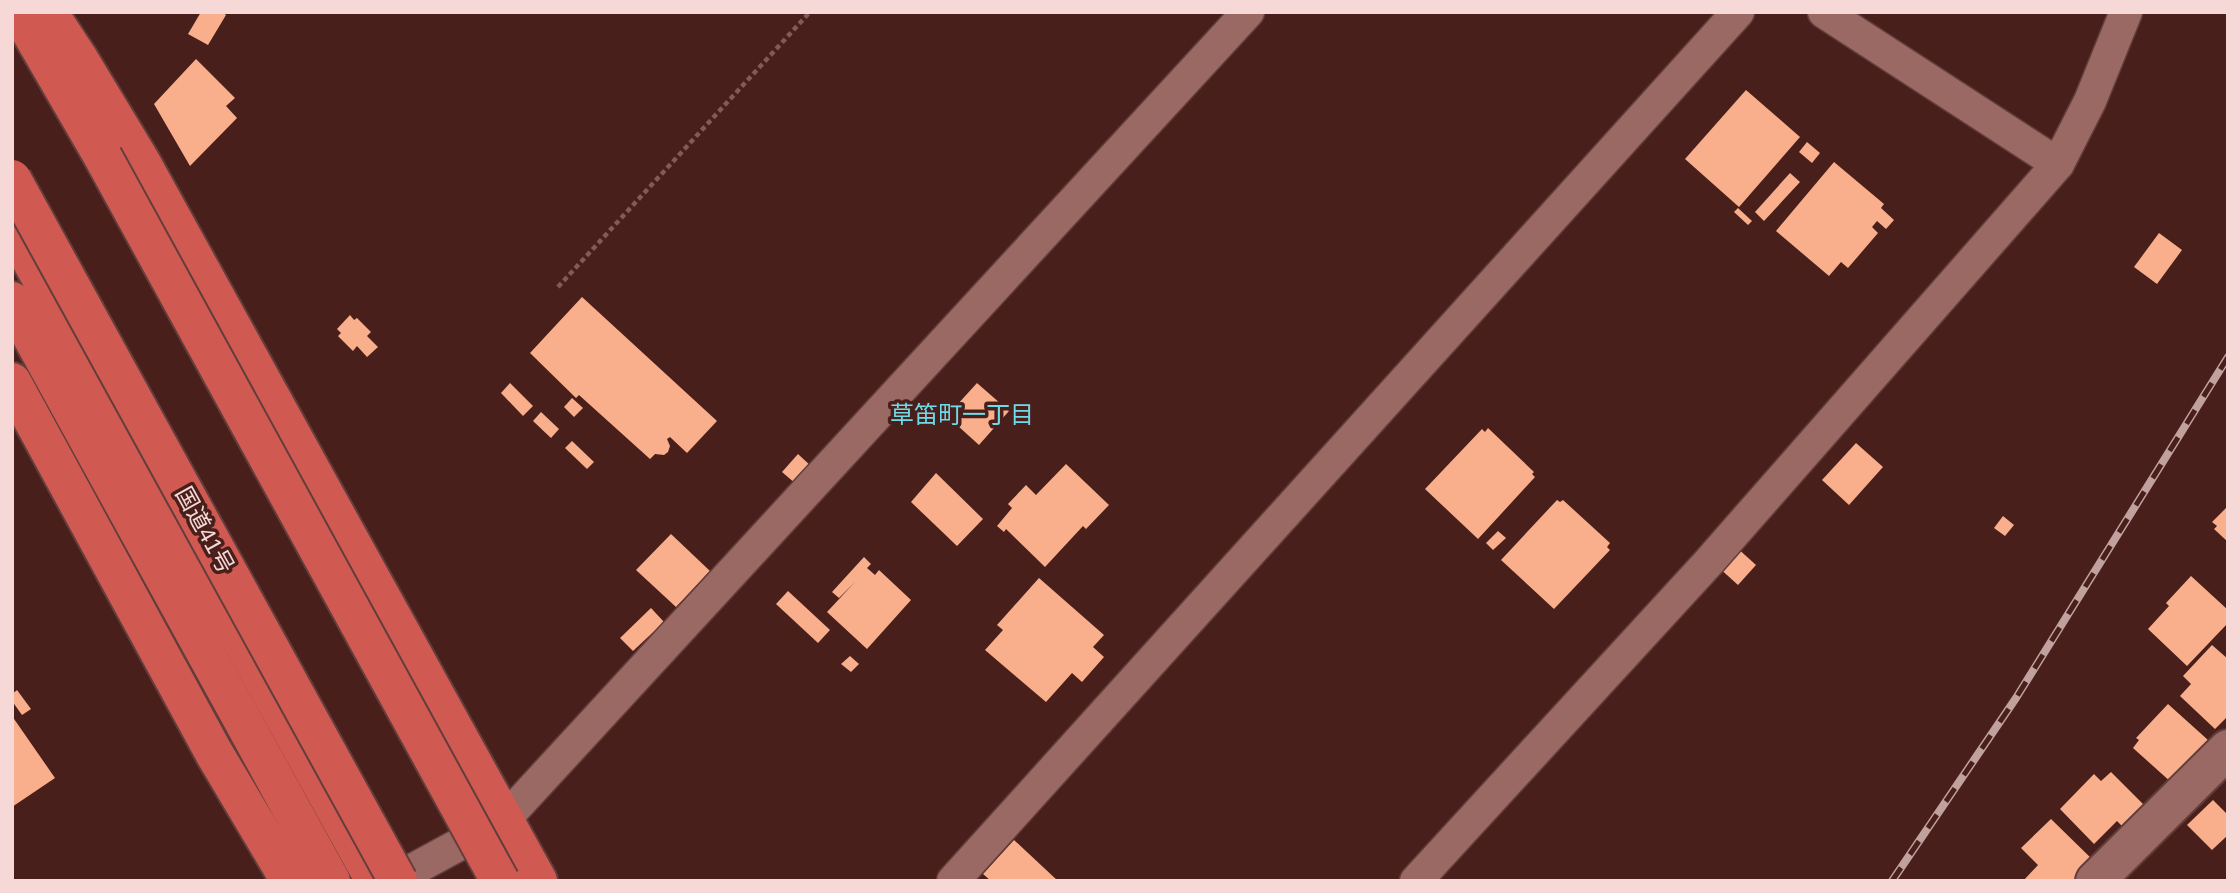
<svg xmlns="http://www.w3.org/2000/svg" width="2240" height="893" font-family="Helvetica,'Noto Sans JP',sans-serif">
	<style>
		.building { fill: #f9af8b }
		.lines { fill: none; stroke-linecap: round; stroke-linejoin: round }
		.minor-casing { stroke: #623d3b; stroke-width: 35 }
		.tertiary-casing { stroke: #623d3b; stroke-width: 42 }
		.trunk-casing { stroke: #623d3b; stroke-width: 42 }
		.path { stroke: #815b58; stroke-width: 4.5; stroke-dasharray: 5 3.5; stroke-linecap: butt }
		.minor { stroke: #9b6963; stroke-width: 32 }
		.tertiary { stroke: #9b6963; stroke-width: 38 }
		.trunk { stroke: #d05a52; stroke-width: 38 }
		.rail-casing { stroke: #c1a19e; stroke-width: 8 }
		.rail { stroke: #491f1c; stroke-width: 5; stroke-dasharray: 16; stroke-linecap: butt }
		.trunk-bridge-casing { stroke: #623d3b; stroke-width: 42; stroke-linecap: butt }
		.trunk-bridge { stroke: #d05a52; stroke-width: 38 }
		.labels { text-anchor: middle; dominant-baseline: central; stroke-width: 7; stroke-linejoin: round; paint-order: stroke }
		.street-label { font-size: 23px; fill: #f6d9d6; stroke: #491f1c }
		.neighbourhood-label { font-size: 24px; fill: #6fdae8; stroke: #491f1c }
	</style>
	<rect width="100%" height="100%" fill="#491f1c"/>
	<g class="building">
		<path d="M201,12H222L226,15L208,45L188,34Z"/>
		<path d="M196,59L235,98L226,106L237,118L190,166L154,104Z"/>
		<path d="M1746,90L1800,137L1739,207L1685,159Z"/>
		<path d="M1807,142L1820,153L1812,163L1799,152Z"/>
		<path d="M1834,162L1884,204L1881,208L1894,220L1886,229L1877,221L1872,227L1878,233L1848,268L1841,262L1829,276L1776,231Z"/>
		<path d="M1790,173L1800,182L1764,221L1755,212Z"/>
		<path d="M1738,208L1752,221L1748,225L1734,212Z"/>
		<path d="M2159,233L2182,250L2157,284L2134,267Z"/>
		<path d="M582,297L717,421L687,453L670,437L667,439L670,446L668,452L664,455L655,454L650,459L579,395L576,398L530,353Z"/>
		<path d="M350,315L354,320L357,318L371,332L367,336L378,347L367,357L357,346L353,351L338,336L341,333L337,329Z"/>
		<path d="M510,383L533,406L523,416L501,393Z"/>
		<path d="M977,383L1009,411L979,445L947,416Z"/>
		<path d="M572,398L583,408L574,417L564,407Z"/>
		<path d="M541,412L559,429L551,438L533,421Z"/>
		<path d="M1488,428L1534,472L1532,474L1535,477L1478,539L1425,489L1482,429L1485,432Z"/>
		<path d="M572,441L594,462L587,469L565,448Z"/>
		<path d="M1856,443L1883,467L1849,505L1822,480Z"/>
		<path d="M798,454L812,467L796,484L782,472Z"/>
		<path d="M1066,464L1109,505L1086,529L1083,526L1045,567L1006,529L1004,532L997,526L1012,508L1008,504L1026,485L1036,495Z"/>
		<path d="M936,473L983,519L957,546L911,502Z"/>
		<path d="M1557,500L1560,502L1563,500L1610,543L1607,547L1610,550L1554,609L1501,560Z"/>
		<path d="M2228,506V542L2214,529L2217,526L2212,522Z"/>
		<path d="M2003,516L2014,525L2005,536L1994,528Z"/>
		<path d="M1498,531L1506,538L1493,550L1486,543Z"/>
		<path d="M671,534L710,571L676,607L636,570Z"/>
		<path d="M1735,546L1756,565L1738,585L1717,566Z"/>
		<path d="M864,557L871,564L867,568L875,575L879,570L911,600L867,649L827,612L855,582L839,598L832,592Z"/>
		<path d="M2191,576L2228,610V623L2187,666L2148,629L2169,606L2166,603Z"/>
		<path d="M1039,578L1104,635L1093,647L1104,657L1082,682L1072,673L1046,702L985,650L1003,630L997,625Z"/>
		<path d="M788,591L830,630L818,643L776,604Z"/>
		<path d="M651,608L664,622L633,651L620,638Z"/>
		<path d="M2212,645L2228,659V716L2215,729L2180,696L2191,684L2183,676Z"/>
		<path d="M850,656L859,664L851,672L841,664Z"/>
		<path d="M17,690L31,709L22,715L12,701V694Z"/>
		<path d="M2168,704L2208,740L2172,783L2133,748L2139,740L2136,738Z"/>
		<path d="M12,716L55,778L12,807Z"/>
		<path d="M2111,772L2148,809L2127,831L2117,821L2094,844L2060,809L2094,774L2101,781Z"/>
		<path d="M2213,800L2228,815V835L2212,850L2187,825Z"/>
		<path d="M2051,819L2095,862L2076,881H2023L2038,865L2021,848Z"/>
		<path d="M1014,840L1058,881H991L983,874Z"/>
	</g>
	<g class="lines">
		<defs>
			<g id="minor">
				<path d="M1824,12L2058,164"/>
				<path d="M392,881L504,820L1248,12"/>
				<path d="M953,881L1738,12"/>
				<path d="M1416,881L1708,563L2058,164L2090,101L2126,12"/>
			</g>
			<path id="tertiary" d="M2095,881L2228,749"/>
			<g id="trunk">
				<path d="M19,12L103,157"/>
				<path d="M48,12L79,59L140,160L538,881"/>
				<path d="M12,226L375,881"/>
				<path d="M12,301L331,881"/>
				<path d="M12,382L214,753L290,881"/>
			</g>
		</defs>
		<use href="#minor" class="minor-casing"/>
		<use href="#tertiary" class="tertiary-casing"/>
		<use href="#trunk" class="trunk-casing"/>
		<path class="path" d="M558,287L810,12"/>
		<use href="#minor" class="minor"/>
		<use href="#tertiary" class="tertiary"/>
		<use href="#trunk" class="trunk"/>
		<defs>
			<path id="rail" d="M1892,881L2016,698L2228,357"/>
		</defs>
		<use href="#rail" class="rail-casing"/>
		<use href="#rail" class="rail"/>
		<defs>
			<g id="trunk-bridge">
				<path d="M103,157L500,881"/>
				<path d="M12,179L398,881"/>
			</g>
		</defs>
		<use href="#trunk-bridge" class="trunk-bridge-casing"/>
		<use href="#trunk-bridge" class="trunk-bridge"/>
	</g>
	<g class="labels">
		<g class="street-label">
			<text transform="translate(205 530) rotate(61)">国道41号</text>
		</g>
		<g class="neighbourhood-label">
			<text x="962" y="414">草笛町一丁目</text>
		</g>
	</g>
	<rect width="2240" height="893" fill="none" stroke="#f6d9d6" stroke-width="28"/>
</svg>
